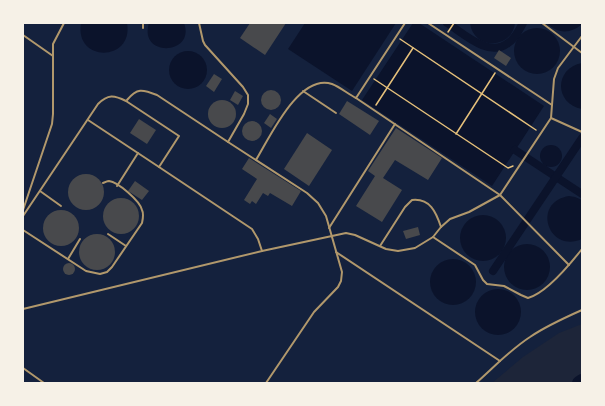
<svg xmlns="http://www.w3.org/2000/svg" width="605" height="406" font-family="'DM Sans',sans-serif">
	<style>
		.green { fill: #1d2539 }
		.water { fill: #0b132b }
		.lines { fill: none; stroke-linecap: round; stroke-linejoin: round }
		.canal { stroke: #0b132b; stroke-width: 8 }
		.river { stroke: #0b132b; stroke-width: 14 }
		.building { fill: #48494c }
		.path { stroke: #e5c07b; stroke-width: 1.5 }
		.service { stroke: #b1986c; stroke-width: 2 }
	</style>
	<rect width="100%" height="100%" fill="#14213d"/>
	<path class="green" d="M582,324V383H492L523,357L559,333Z"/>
	<g class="water">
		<path d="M81,23H127C134,62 74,63 81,23Z"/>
		<path d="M149,23H184C196,55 138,58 149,23Z"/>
		<path d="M305,23H396L352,91L288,49Z"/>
		<path d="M413,23H419L544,106L492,186L362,100Z"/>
		<path d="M470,23H515C512,50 473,50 470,23Z"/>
		<path d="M547,23H582V24C571,34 557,34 547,23Z"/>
		<circle cx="537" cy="51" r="23"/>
		<circle cx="188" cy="70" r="19"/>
		<path d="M582,63V109C554,104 554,68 582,63Z"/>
		<circle cx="551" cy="156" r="11"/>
		<path d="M569,196L575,197L582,200V239C548,254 531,202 569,196Z"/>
		<circle cx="483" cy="238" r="23"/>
		<circle cx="527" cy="267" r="23"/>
		<circle cx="453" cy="282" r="23"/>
		<circle cx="498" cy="312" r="23"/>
	</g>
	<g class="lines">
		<g class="canal">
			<path d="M447,23C464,34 489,58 508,43C515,39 519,30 523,23"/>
			<path d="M515,150L582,194"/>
			<path d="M493,271L582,138"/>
		</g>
		<path class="river" d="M579,383L582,381"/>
	</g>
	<g class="building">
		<path d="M250,23H286L265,55L240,38Z"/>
		<path d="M499,50L511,58L506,66L494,58Z"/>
		<path d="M214,74L222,79L214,92L206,86Z"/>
		<circle cx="271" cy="100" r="10"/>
		<path d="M235,91L243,96L238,105L230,100Z"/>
		<circle cx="222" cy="114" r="14"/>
		<path d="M347,101L379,121L370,135L339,114Z"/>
		<path d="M270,114L277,119L271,128L264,123Z"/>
		<path d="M139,119L156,130L147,144L130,133Z"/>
		<circle cx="252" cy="131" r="10"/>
		<path d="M396,128L442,158L428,180L395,160L383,178L402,190L382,222L356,206L375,176L368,171Z"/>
		<path d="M307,133L332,150L309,186L284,169Z"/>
		<path d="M249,158L301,191L292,206L270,193L268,196L263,193L256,204L252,201L250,204L244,200L257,179L242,169Z"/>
		<circle cx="86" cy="192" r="18"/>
		<path d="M135,181L149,191L142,200L128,191Z"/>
		<circle cx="121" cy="216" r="18"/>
		<circle cx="61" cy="228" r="18"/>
		<path d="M418,227L420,235L406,239L403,231Z"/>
		<circle cx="97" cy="252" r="18"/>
		<circle cx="69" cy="269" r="6"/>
	</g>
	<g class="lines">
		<g class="path">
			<path d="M448,32L454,23"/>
			<path d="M400,39L536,130"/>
			<path d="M374,79L508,168L513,166"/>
			<path d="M376,105L413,48"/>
			<path d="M456,134L495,73"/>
		</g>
		<g class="service">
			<path d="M143,23V28"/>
			<path d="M428,23L552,105"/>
			<path d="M542,23L582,53"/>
			<path d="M23,35L53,56"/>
			<path d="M303,91L336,113"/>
			<path d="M356,98L405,23"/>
			<path d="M127,100C137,88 142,89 157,95L228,142L244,114L248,104V95L243,87L205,45L203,41L199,23"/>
			<path d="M551,118L582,132"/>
			<path d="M88,120L159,167"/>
			<path d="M228,142L307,193L318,203L326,216L342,272L341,281L338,287L314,312L266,383"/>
			<path d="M256,160C270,137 299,73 332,84C340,87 348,94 356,98L500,195L569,265"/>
			<path d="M117,186L138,153"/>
			<path d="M40,191L61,206"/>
			<path d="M23,210L52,124L53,114V44L64,23"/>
			<path d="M23,216L98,104C108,94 114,95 126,101L179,136L159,167L252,229L258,239L262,251L23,309"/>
			<path d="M329,228L395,124"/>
			<path d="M23,230L86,271L100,274L107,272L112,267L142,223C143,218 144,214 142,210C140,201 118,182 109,181C107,181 106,182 103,183"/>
			<path d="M108,234L126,246"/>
			<path d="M433,237L475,265L483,280L487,284L504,286L521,295L528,298C546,293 571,263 582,249"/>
			<path d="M380,246L405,207L412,200C430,198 436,212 441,227"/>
			<path d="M262,251L346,233L355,235L386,249L398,251L415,248L433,237L441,227L450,219L469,212L500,195L551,118L554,79L558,68L582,36"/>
			<path d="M336,252L500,361"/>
			<path d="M68,259L80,239"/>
			<path d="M23,368L44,383"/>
			<path d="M476,383C494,367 510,350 530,337C546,326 564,318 582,310"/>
		</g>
	</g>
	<rect width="605" height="406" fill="none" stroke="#f6f1e7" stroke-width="48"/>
</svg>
